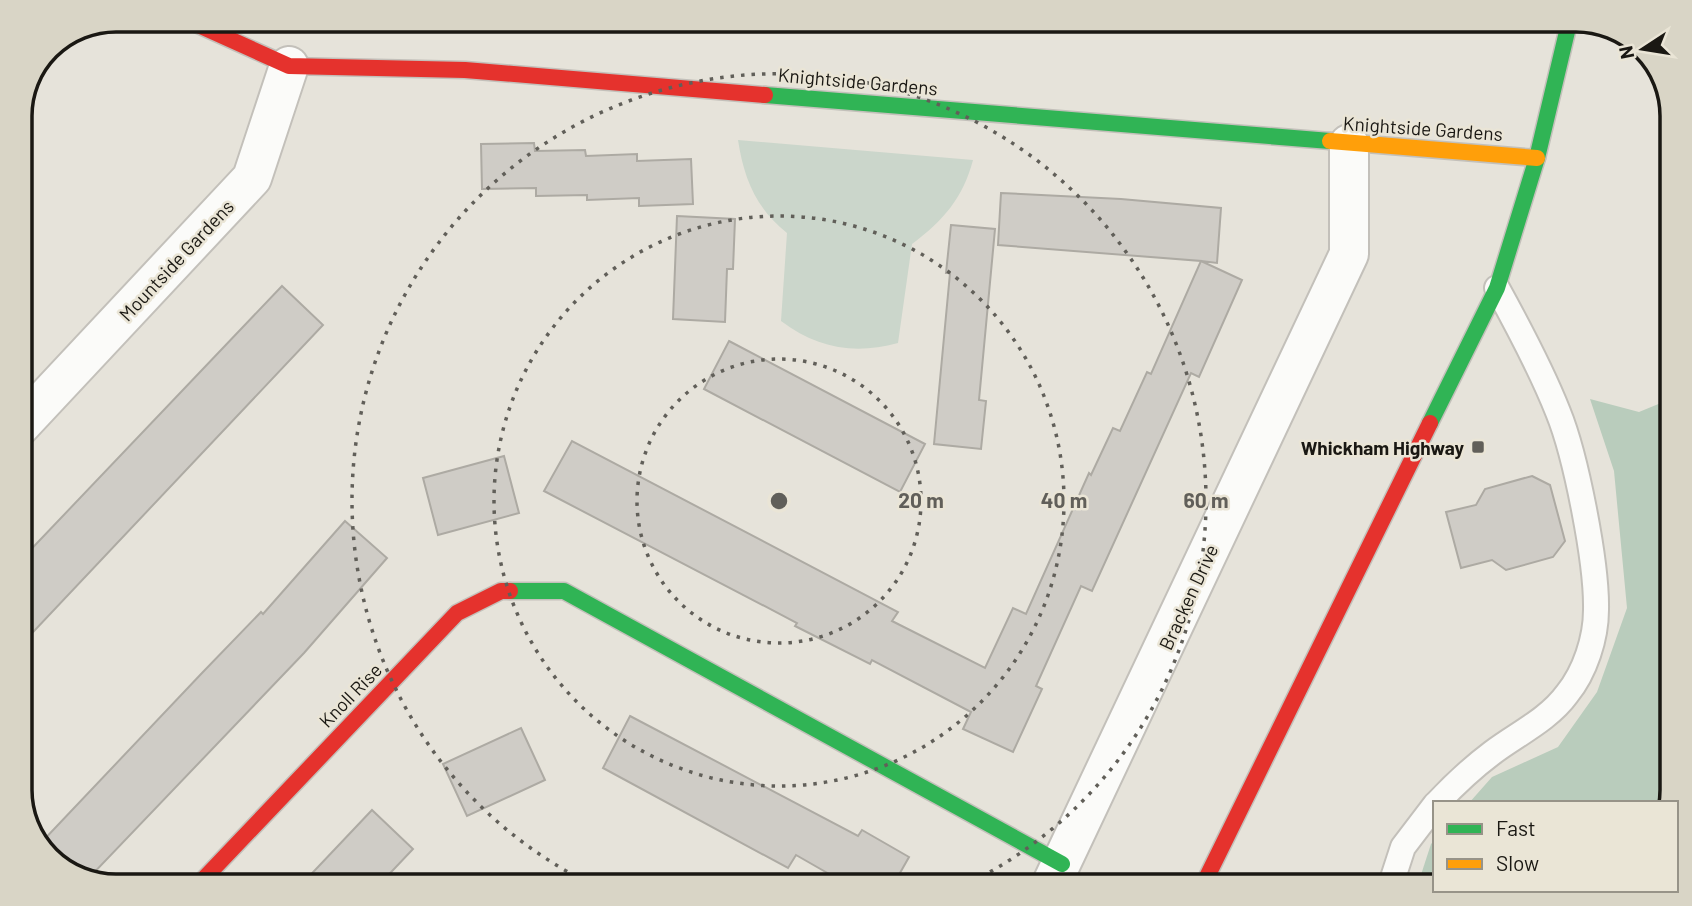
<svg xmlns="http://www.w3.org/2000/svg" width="1692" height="906" font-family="Barlow,sans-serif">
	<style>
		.green { fill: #cbd6cb }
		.forest { fill: #b9ccbc }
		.building { fill: #cfccc6; stroke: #adaaa3; stroke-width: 2 }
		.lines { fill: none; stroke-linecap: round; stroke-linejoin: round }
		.lane-casing { stroke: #c3c0ba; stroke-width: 28 }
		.street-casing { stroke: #c3c0ba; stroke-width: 42 }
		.fast-casing { stroke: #c3c0ba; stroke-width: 19 }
		.slow-casing { stroke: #c3c0ba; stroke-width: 19 }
		.jam-casing { stroke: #c3c0ba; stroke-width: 19 }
		.lane { stroke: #fbfbf9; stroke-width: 24 }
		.street { stroke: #fbfbf9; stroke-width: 38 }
		.fast { stroke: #30b455; stroke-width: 16 }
		.slow { stroke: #ff9f0a; stroke-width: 16 }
		.jam { stroke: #e5322d; stroke-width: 16 }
		.ring { fill: none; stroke: #615f59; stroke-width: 3.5; stroke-dasharray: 3.5 7 }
		.poi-dot { fill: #615f59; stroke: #eae5d6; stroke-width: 2.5 }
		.labels { text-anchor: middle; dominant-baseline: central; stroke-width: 5; stroke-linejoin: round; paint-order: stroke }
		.street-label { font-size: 19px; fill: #1a1813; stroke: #eae5d6 }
		.poi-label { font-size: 19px; font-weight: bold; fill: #1a1813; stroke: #eae5d6; text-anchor: end }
		.rim { fill: none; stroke: #1a1813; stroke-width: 3.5 }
		.centre { fill: #615f59; stroke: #eae5d6; stroke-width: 3.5 }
		.ring-label { font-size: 21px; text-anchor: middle; font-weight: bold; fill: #615f59; stroke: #eae5d6; stroke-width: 5; stroke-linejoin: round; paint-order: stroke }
	</style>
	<rect width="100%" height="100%" fill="#e6e3da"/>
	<path class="green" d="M738,140L973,160C963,198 943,221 912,244L898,343C854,355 817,348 781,321L787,233C756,208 744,179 738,140Z"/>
	<g class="forest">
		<path d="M1673,398V790L1670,803H1469L1492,777L1558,747L1597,692L1627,608L1614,471L1590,399L1639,412Z"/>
		<path d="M1435,840V887H1417L1431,844Z"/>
	</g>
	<g class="building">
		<path d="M534,143L535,151L585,150L586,156L637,154V161L691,159L693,204L639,206V198L587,200V195L536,196V188L482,189L481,144Z"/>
		<path d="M1001,193L1121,199L1221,208L1217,263L1201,261L1242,280L1199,377L1191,373L1092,591L1081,586L1036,686L1042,689L1013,752L963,729L971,712L872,660L870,664L795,626L797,623L544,491L572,441L898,612L892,621L985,668L1013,608L1026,614L1089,473L1091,475L1113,428L1120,431L1147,372L1151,374L1201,261L998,245Z"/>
		<path d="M677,216L735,219L733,269H727L725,322L673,319Z"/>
		<path d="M951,225L995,229L979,400L986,401L981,449L934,444L950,273H946Z"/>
		<path d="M282,286L323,325L19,647V562Z"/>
		<path d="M729,341L925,444L900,492L704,389Z"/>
		<path d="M504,456L519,513L438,535L423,478Z"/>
		<path d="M1532,476L1550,485L1565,541L1553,557L1506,570L1492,560L1461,568L1446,512L1476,505L1485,489Z"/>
		<path d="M345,521L387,558L304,653L87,880L73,877L38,846L202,673L261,612L263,614Z"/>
		<path d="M630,716L858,836L862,830L909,857L892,887H852L796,855L788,868L603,768Z"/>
		<path d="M521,728L545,780L467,816L443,764Z"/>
		<path d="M372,810L413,849L377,887H299Z"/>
	</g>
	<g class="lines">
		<defs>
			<g id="lane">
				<path d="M1437,803C1454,785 1472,768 1492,753C1517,734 1548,720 1567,694C1585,672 1596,638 1596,610C1597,563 1576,456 1558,412C1541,369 1519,328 1497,288"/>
				<path d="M1390,887L1403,847L1435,805"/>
			</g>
			<g id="street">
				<path d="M19,427L252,178L289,66"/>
				<path d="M1050,887L1349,254V144"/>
			</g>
			<g id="fast">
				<path d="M765,95L1330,141"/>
				<path d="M1430,423L1497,288L1537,158L1570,19"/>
				<path d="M510,591H564L1062,864"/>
			</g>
			<path id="slow" d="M1330,141L1537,158"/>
			<g id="jam">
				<path d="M185,19L289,66L465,70L765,95"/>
				<path d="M196,887L457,613L501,591H510"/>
				<path d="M1202,887L1430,423"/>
			</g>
		</defs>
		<use href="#lane" class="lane-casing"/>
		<use href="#street" class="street-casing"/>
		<use href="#fast" class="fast-casing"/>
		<use href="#slow" class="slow-casing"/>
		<use href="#jam" class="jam-casing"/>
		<use href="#lane" class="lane"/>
		<use href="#street" class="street"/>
		<use href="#fast" class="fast"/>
		<use href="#slow" class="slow"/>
		<use href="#jam" class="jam"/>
	</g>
	<g class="ring">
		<circle cx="779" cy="501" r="142"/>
		<circle cx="779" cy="501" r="285"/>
		<path d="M595 886A427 427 0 1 1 963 886"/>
	</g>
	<rect class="poi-dot" x="1471" y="440" width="14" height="14" rx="3.5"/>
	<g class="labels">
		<g class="street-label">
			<text transform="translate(858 81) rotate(5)">Knightside Gardens</text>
			<text transform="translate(1423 128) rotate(4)">Knightside Gardens</text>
			<text transform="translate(176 260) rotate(-47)">Mountside Gardens</text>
			<text transform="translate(1188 597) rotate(-65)">Bracken Drive</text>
			<text transform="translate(350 695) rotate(-46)">Knoll Rise</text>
		</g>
		<g class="poi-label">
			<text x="1464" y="447">Whickham Highway</text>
		</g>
	</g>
	<path d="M0 0H1692V906H0ZM116 32H1576A84 84 0 0 1 1660 116V790A84 84 0 0 1 1576 874H116A84 84 0 0 1 32 790V116A84 84 0 0 1 116 32Z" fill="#d9d5c6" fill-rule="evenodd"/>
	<path class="rim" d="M116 32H1576A84 84 0 0 1 1660 116V790A84 84 0 0 1 1576 874H116A84 84 0 0 1 32 790V116A84 84 0 0 1 116 32Z"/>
	<circle cx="779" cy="501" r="10" class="centre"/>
	<g class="ring-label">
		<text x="921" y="508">20 m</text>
		<text x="1064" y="508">40 m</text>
		<text x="1206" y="508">60 m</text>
	</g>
	<rect x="1433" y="801" width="245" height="91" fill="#eae5d6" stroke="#979388" stroke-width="2"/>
	<rect x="1447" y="824" width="35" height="10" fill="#30b455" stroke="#979388" stroke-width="2"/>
	<text x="1496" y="836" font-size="21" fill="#1a1813">Fast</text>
	<rect x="1447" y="859" width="35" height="10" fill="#ff9f0a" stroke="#979388" stroke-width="2"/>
	<text x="1496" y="871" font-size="21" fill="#1a1813">Slow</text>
	<g transform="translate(1643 49) rotate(258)" stroke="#eae5d6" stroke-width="5" paint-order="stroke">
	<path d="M0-5L12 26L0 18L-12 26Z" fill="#1a1813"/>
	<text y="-10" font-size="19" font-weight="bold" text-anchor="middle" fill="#1a1813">N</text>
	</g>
</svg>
